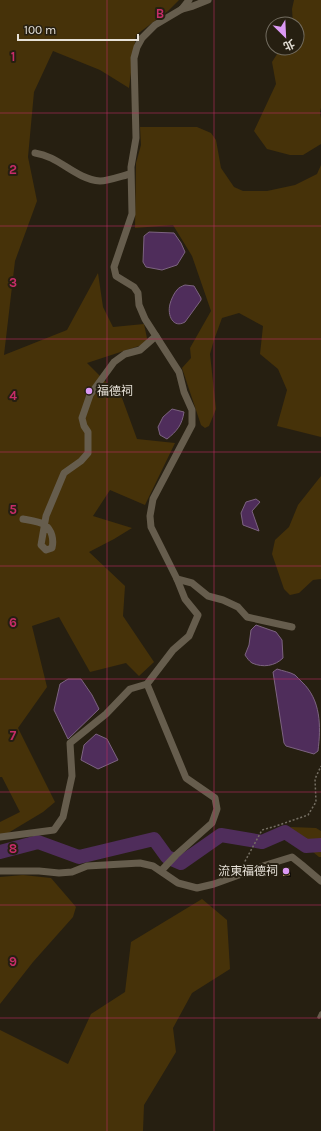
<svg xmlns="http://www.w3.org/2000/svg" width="321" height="1131" font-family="Karla,'Noto Sans TC',sans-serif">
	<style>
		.green { fill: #463209 }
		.water { fill: #4f2d5b; stroke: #7c6380 }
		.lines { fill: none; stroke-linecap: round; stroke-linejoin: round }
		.river { stroke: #4f2d5b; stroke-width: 14 }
		.building { fill: #b49459; filter: url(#shadow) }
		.path { stroke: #756f63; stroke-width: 1.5; stroke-dasharray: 2 2; stroke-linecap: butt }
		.service { stroke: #665d4d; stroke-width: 3.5 }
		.minor { stroke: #665d4d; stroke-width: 7 }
		.grid { fill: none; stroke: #c62c68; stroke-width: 1; stroke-opacity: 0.55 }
		.poi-dot { fill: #dc99f4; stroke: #261f11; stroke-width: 1.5 }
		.labels { text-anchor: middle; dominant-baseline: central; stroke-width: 4; stroke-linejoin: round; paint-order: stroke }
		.poi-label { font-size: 12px; fill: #e6e1d8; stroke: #261f11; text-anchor: start }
		.grid-label { font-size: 13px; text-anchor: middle; font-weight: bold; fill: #c62c68; stroke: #261f11; stroke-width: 4; stroke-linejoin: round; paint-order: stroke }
	</style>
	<defs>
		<filter id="shadow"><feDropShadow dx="3.5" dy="3.5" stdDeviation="0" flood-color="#0009"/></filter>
	</defs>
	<rect width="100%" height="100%" fill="#261f11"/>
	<g class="green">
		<path d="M0,0H179L168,11L136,35L129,88L100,70L53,51L34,92L28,157L37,201L15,261L4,355L67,330L98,273L103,307L113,327L144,324L148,343L87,363L122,398L137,439L175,443L145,505L110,490L93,516L132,528L114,539L89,552L125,586L123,616L154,662L139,676L126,663L90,672L59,617L32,626L47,687L18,728L55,802L43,812L8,833L0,834V822L20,812L2,777H0Z"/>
		<path d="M294,0H321V108L320,112L321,118V144L303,155H290L267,149L254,131L276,84L272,62L281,48H297V24H293L292,9Z"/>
		<path d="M140,127H197L211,133L216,140L221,168L234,187L243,191H267L295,185L317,174L321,165V437L277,426L287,390L278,369L260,354L263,326L239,313L222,318L214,340L210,354L216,409L209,426L205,428L201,425L182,368L191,358L190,348L211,311L192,256L173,225L135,228L136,163L141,145Z"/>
		<path d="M321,476V579L313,580L299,593L290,595L284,589L272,554L275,540L289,527L298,505Z"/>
		<path d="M291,827L316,828L321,831V857H319L289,832Z"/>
		<path d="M23,875L51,878L76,907L73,917L33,962L0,1004V877Z"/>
		<path d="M202,899L227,920L230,969L192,993L173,1028L176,1052L144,1105L143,1131H0V1030L68,1064L91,1014L125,992L131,942Z"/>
	</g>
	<g class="water">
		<path d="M149,232L174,233L181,243L185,252L177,265L162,270L146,267L143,262L144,236Z"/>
		<path d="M185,285L194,286L201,298V300L185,322C173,329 167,315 170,304C171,300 174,293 177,290C178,288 182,286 185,285Z"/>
		<path d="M172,409L184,412C182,425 177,431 167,439L160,435L158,427L163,417Z"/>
		<path d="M256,499L260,502L252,511L259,531L243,525L241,513L246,502Z"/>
		<path d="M256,625L276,632L282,640L283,658C275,666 263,668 252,663C249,661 247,658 245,655L249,645L251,630Z"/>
		<path d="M277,669C283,671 290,672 295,675C297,677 300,680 302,682C321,700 321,726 318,751L314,754L286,746L284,743L273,672Z"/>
		<path d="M68,679H81L92,695L99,709L68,739L54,710L60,684Z"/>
		<path d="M96,734L107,739L118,760L98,769L81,760L84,745Z"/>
	</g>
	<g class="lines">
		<path class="river" d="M0,852L38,842L79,857L154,839L167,857L181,863L221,835L262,842L285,832L306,846L321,845"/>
	</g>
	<path class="building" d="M289,867L290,875L283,876V868Z"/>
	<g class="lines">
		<path class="path" d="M243,865L262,830L276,826L308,815L316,802L315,779L321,766"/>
		<path class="service" d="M319,1017L321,1013"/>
		<g class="minor">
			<path d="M182,9L193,6L208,0"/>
			<path d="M35,153C59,156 75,179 100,181C108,181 122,176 130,174"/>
			<path d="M23,519C28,520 41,522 45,525C52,530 54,540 52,548L46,550L41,545L46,516L64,473L81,461L88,453V432L84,426L82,418L90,395L114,362L125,354L140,350L156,336"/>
			<path d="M177,579L192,583L208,596L223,600L238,607L247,617L292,627"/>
			<path d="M147,684L186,778L215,798L217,809L212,823L176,855L161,871"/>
			<path d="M0,837L54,830L63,817L72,776L70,743L106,714L130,689L147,684L173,650L189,636L198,615L185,599L177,579L151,527L150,516L153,499L192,425V410L184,392L179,372L145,319L139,305L138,293L134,287L116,276L114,267L132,214L131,167L136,138L134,58L137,47L142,38L155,25L182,9L189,0"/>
			<path d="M0,871H39L59,873L72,872L87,866L140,863L153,866L178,883L197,888L214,884L266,865L292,857L302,865L321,881"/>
		</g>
	</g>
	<path class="grid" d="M107,0V1131M214,0V1131M0,113H321M0,226H321M0,339H321M0,452H321M0,566H321M0,679H321M0,792H321M0,905H321M0,1018H321"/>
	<g class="poi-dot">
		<circle cx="89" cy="391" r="4"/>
		<circle cx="286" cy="871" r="4"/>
	</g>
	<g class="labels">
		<g class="poi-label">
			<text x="97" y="391">福德祠</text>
			<text x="278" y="871" text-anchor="end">流東福德祠</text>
		</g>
	</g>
	<g class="grid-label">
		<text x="160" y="18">B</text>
		<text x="13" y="61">1</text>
		<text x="13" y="174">2</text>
		<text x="13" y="287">3</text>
		<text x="13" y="400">4</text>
		<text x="13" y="514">5</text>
		<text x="13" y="627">6</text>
		<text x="13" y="740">7</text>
		<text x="13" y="853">8</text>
		<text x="13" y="966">9</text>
	</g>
	<g transform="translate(285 36) rotate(156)"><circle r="19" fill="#261f11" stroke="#736d61"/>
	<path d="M0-3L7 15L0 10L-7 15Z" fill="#dc99f4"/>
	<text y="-6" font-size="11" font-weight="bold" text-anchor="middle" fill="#e6e1d8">北</text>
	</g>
	<path d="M18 34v6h120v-6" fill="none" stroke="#e6e1d8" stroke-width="2"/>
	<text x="24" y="34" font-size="12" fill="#e6e1d8" stroke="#261f11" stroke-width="3" paint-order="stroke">100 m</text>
</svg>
